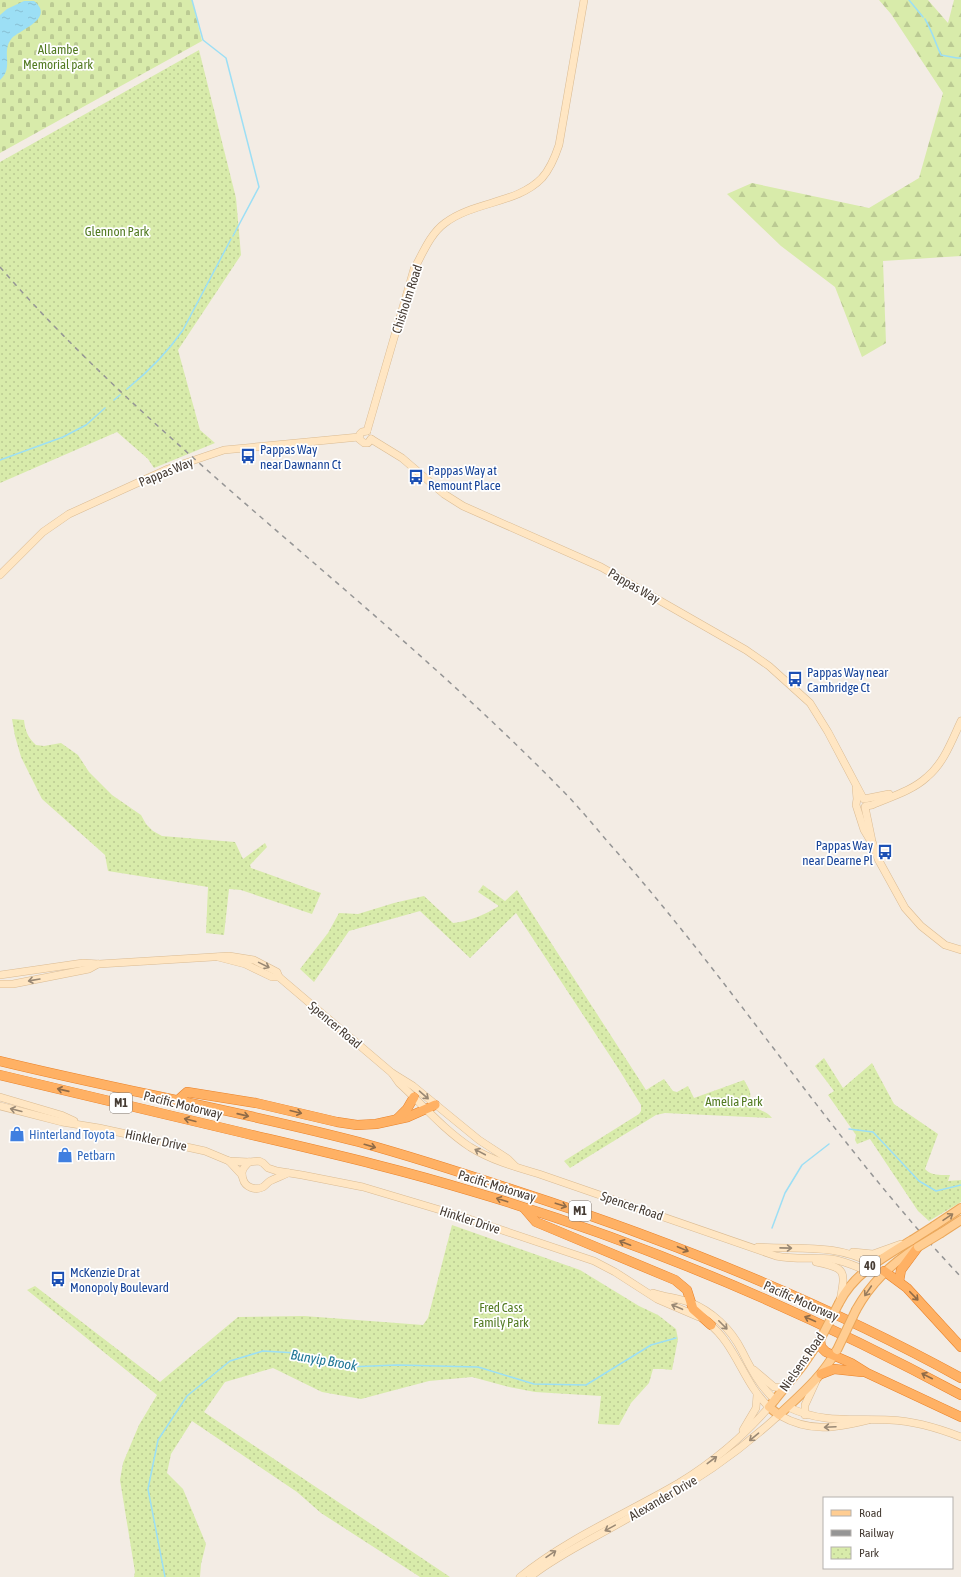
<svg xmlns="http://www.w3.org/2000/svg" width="961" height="1577" font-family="'Asap Condensed',sans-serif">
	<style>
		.forest { fill: url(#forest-firs) }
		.cemetery { fill: url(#cemetery-stones) }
		.park { fill: url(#park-dots) }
		.water { fill: url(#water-ripples) }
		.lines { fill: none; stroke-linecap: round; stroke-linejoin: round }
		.stream { stroke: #9cdff5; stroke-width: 1.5 }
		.secondary-casing { stroke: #dabb93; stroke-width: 8 }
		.primary-casing { stroke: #eba75a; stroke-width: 10 }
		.highway-casing { stroke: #e8822a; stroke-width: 10 }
		.secondary { stroke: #ffe6c3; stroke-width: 7 }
		.primary { stroke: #ffcd92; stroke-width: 8 }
		.highway { stroke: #ffb164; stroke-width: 9 }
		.rail { stroke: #959595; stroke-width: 1.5; stroke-dasharray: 5 5; stroke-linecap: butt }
		.primary-bridge-casing { stroke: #eba75a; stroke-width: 10; stroke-linecap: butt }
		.primary-bridge { stroke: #ffcd92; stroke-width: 8 }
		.oneway { stroke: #998874 }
		.oneway2 { stroke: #906b47 }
		.oneway3 { stroke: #997d5e }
		.labels { text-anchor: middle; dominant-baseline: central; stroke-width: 3.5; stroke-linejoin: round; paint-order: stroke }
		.shield { fill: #fff; stroke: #7e7671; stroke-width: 1 }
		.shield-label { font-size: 12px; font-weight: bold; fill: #463c34 }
		.park-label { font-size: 13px; fill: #537b23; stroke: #fff }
		.street-label { font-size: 13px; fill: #463c34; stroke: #fff }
		.transit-label { font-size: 13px; fill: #164399; stroke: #fff; text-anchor: start }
		.shop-label { font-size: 13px; fill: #366cbe; stroke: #fff; text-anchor: start }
		.water-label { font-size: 14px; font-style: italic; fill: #227997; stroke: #fff }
	</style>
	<defs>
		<pattern id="forest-firs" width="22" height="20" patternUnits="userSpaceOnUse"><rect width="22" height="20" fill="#d8ebaa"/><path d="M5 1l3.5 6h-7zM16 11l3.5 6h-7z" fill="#bbca93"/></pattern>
		<pattern id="cemetery-stones" width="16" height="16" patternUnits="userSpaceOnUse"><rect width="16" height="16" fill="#d8ebaa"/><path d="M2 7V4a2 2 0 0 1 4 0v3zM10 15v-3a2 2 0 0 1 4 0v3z" fill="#bbca93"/></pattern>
		<pattern id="park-dots" width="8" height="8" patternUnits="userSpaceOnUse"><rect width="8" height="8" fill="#d8ebaa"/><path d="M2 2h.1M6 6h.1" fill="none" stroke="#bbca93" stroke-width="1.8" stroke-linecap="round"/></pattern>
		<pattern id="water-ripples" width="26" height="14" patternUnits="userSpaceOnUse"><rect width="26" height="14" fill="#9cdff5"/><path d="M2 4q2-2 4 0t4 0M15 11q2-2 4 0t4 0" fill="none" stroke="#88c0d3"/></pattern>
	</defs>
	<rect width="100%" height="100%" fill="#f3ece4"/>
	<path class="forest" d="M879,0H928L948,23L954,0H961V256L883,261L886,343L862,357L835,287L781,246L727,194L752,183L869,208L919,178L943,93L891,14Z"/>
	<path class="cemetery" d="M0,0H192L202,41L0,153Z"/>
	<g class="park">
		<path d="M199,50L236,198L241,255L178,350L200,430L215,443L154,468L148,459L117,432L0,483V162Z"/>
		<path d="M12,719L24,720C25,730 28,738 36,745L44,746L61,743L78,755L89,772L112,795L141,815L146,824L153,831L162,836L235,842L243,859L265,843L267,847L250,865L251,868L321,893L312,914L241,890L229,889L224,935L206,933L208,887L108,871L105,855L42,799L21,757L15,736Z"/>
		<path d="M483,885L505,901L517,890L646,1090L664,1079L673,1091L677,1092L688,1086L694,1098L744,1080C746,1084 749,1088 750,1092C751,1097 749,1102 754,1106C759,1111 767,1111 772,1118L665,1113L656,1115L570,1168L564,1161L639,1114L641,1111V1105L618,1068L516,913L470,958L420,911L349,931L314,982L300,969L328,933L339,913L358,914L394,903L424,896L453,923C468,922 486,914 499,906L478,892Z"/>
		<path d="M824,1058L843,1088L872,1063L894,1104L938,1134L925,1169C931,1176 941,1175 950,1175L948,1181L961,1180V1202L929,1221L918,1211L870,1139L857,1144L855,1140L856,1135L828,1095L834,1091L815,1066Z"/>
		<path d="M452,1225L580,1270L639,1306L658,1315L676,1329L678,1339L672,1370L663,1369H653L649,1383L631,1403L619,1425L598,1424L601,1396L535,1392L509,1387L472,1377L429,1381L361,1399L322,1392L273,1368L225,1382L204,1412L450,1577H420L321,1513L297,1492L192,1421L171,1454L167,1473L183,1489L206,1544L201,1564L200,1577H134L135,1572L120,1480L123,1463L139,1425L157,1395L27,1290L35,1286L160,1382L238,1317L304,1316L423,1325L428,1318Z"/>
	</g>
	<path class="water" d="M24,1H34C55,18 22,29 12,38C0,52 15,67 0,80V15L7,9Z"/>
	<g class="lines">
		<g class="stream">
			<path d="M192,0L203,40L226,58L259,187L233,236"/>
			<path d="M909,0L923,17"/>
			<path d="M925,19C932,31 935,42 941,55L957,58H961"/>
			<path d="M127,389C149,371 167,353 183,330L231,239"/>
			<path d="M114,400L120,395"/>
			<path d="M0,460L63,437L86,425L105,408"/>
			<path d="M849,1129L873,1132L919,1181L936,1191L961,1185"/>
			<path d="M772,1228L785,1193L802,1165L829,1144"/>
			<path d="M165,1577L148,1489L158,1440L187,1396L230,1361L263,1351L296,1353L347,1367L397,1365L478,1367L534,1384L586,1385L651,1345L676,1338"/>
		</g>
		<defs>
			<g id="secondary">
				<path d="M367,431L414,269C423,253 430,234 445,223C474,201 517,204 542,178C550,169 555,157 559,145L584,0"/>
				<path d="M367,431L362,432L360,434L359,439L364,443H368L371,439"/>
				<path d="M371,439L402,458L444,494L463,506L601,567L746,650L769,666L810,703L828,732L863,798"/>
				<path d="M0,575L43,532L69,514L168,469L224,450L359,437"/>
				<path d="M856,788L857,799L856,805L864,830L870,840"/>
				<path d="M864,799L889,794"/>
				<path d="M866,806L872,805C890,797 912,791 927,777C944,763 952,740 961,721"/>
				<path d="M865,807L872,841L878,859L905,908L921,926L945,945L961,950"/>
				<path d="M218,957L245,964L272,977H279L392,1073L413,1086L479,1140L508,1159L515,1166"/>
				<path d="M0,975L83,963L99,964L229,956L254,960L277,972L279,977"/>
				<path d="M0,984H13L89,969L98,964"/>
				<path d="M392,1073L399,1083C422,1104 444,1130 470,1147C491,1160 515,1167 539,1174L776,1256C795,1260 814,1257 832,1259C844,1261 855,1266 865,1270"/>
				<path d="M0,1097L61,1115L74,1121"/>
				<path d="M0,1106L62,1122L99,1128L205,1151L229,1161L249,1162L259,1161L263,1163L268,1168L277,1171L302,1175L363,1187L457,1215L594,1261L615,1272L657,1299L699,1317"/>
				<path d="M229,1161L242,1175"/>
				<path d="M249,1162C244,1167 240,1171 243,1179C245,1187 255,1191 263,1187C266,1185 267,1183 270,1181C276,1178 282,1176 288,1173"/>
				<path d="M758,1247C798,1250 836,1243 873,1264"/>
				<path d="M853,1252L873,1254L901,1244"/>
				<path d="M816,1262C848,1268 845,1272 840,1301"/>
				<path d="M653,1293C665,1297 677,1298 689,1302C712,1311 731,1329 742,1351C751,1369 760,1386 775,1400"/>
				<path d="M754,1370L774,1387L784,1388"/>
				<path d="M788,1407C823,1424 852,1418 890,1420C914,1421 938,1428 961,1437"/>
				<path d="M805,1415V1405L816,1381"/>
				<path d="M743,1430L756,1408L757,1395"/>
				<path d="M520,1577C568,1538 626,1514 679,1483C713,1462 743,1437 769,1407C743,1383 736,1344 708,1323"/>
				<path d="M530,1577C549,1562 569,1551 589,1540C613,1527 637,1513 661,1500C704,1476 743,1448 779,1415C810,1433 835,1428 868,1420"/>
			</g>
			<g id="primary">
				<path d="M934,1226L961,1208"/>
				<path d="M941,1233L961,1220"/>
				<path d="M839,1303C854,1273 884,1257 912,1240"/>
				<path d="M856,1310C871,1283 890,1265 916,1248"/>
				<path d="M820,1340L803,1365L769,1407L779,1415C800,1395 822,1377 836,1351"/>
			</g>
			<g id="highway">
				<path d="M0,1061C119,1090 240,1111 359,1142C413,1157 466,1174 520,1192C671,1241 821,1301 961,1378"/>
				<path d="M0,1075C81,1094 162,1114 244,1133C320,1151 396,1168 471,1191C641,1241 805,1311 961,1395"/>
				<path d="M178,1100L187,1092L256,1103L337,1122L357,1125L376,1124L408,1117L435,1105"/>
				<path d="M397,1119L407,1109L414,1097"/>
				<path d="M524,1208L536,1222L675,1280L687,1290L693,1309L711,1325"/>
				<path d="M884,1271L907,1288L961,1347"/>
				<path d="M899,1281L901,1270L918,1247"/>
				<path d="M820,1340L821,1347L826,1352L851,1363L867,1373L961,1417"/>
				<path d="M821,1374L834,1369L862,1372"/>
			</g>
		</defs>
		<use href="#secondary" class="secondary-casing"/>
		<use href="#primary" class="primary-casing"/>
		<use href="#highway" class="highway-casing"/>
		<use href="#secondary" class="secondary"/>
		<use href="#primary" class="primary"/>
		<use href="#highway" class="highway"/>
		<path class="rail" d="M0,267C70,348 151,421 232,492C343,589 457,683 560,788C577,805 592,823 607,841C732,981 832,1140 961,1277"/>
		<defs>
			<g id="primary-bridge">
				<path d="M912,1240L934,1226"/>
				<path d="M918,1247L941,1233"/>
				<path d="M820,1340L839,1303"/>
				<path d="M837,1350L856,1310"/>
			</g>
		</defs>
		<use href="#primary-bridge" class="primary-bridge-casing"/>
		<use href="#primary-bridge" class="primary-bridge"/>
	</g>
	<defs><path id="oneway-shaft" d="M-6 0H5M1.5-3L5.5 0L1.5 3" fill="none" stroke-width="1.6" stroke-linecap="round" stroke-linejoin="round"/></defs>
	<g class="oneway">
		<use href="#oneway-shaft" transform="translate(264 965) rotate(26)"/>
		<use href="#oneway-shaft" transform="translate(34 980) rotate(170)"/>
		<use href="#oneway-shaft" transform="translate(424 1095) rotate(41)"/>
		<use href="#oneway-shaft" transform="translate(16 1110) rotate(-166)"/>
		<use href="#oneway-shaft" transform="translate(480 1152) rotate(-152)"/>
		<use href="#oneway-shaft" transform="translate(786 1248) rotate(1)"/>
		<use href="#oneway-shaft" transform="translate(677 1307) rotate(-157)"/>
		<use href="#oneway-shaft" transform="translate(723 1325) rotate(45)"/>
		<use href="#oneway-shaft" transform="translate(830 1427) rotate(177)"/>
		<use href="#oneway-shaft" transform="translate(754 1437) rotate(140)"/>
		<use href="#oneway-shaft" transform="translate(712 1460) rotate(-37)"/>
		<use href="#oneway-shaft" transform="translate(610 1528) rotate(151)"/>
		<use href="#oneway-shaft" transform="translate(551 1554) rotate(-34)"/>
	</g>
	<g class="oneway2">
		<use href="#oneway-shaft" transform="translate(63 1090) rotate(-167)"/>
		<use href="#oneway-shaft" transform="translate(296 1112) rotate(14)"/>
		<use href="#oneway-shaft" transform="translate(243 1115) rotate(13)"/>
		<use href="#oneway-shaft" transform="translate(190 1120) rotate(-166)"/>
		<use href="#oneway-shaft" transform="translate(370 1146) rotate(16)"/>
		<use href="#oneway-shaft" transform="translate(502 1200) rotate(-162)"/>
		<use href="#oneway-shaft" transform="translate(561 1205) rotate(18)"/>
		<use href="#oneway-shaft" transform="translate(625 1243) rotate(-159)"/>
		<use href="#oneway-shaft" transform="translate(683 1249) rotate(23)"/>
		<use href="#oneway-shaft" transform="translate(914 1296) rotate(46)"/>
		<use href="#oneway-shaft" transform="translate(810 1319) rotate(-156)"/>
		<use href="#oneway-shaft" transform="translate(927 1376) rotate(-153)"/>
	</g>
	<g class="oneway3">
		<use href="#oneway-shaft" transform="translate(948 1217) rotate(-34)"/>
		<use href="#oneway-shaft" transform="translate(868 1291) rotate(124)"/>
	</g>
	<defs>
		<symbol id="bus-bare" viewBox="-9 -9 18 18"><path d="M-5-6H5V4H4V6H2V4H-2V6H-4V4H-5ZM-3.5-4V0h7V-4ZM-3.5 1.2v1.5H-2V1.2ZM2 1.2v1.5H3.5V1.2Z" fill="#1a4fb4" stroke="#fff" stroke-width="2.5" paint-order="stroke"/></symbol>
		<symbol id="shop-bare" viewBox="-9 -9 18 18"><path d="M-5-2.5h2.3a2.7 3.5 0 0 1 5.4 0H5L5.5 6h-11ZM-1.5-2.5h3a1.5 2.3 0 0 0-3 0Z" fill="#3f7fe0" stroke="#fff" stroke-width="2.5" paint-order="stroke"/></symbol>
	</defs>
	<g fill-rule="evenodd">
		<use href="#bus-bare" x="237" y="445" width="22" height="22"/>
		<use href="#bus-bare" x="405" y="466" width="22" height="22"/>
		<use href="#bus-bare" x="784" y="668" width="22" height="22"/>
		<use href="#bus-bare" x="874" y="841" width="22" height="22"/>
		<use href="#shop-bare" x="6" y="1123" width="22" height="22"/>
		<use href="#shop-bare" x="54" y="1144" width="22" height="22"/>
		<use href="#bus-bare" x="47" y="1268" width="22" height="22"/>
	</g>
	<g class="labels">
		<g class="shield">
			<rect x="110" y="1093" width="22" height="20" rx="3"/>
			<rect x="569" y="1201" width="22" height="20" rx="3"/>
			<rect x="860" y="1256" width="20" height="20" rx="3"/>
		</g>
		<g class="shield-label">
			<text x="121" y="1103">M1</text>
			<text x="580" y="1211">M1</text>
			<text x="870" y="1266">40</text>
		</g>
		<g class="park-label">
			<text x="58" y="49">Allambe<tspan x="58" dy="15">Memorial park</tspan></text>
			<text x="117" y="231">Glennon Park</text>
			<text x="734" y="1101">Amelia Park</text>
			<text x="501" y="1307">Fred Cass<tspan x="501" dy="15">Family Park</tspan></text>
		</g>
		<g class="street-label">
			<text transform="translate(407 299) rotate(-72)">Chisholm Road</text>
			<text transform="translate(166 472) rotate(-22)">Pappas Way</text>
			<text transform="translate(634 586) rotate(30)">Pappas Way</text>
			<text transform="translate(335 1025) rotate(40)">Spencer Road</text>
			<text transform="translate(183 1105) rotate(14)">Pacific Motorway</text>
			<text transform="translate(156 1140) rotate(12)">Hinkler Drive</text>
			<text transform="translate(497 1186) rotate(17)">Pacific Motorway</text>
			<text transform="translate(632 1206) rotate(19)">Spencer Road</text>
			<text transform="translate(470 1220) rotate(18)">Hinkler Drive</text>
			<text transform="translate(801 1301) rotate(24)">Pacific Motorway</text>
			<text transform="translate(802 1362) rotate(-55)">Nielsens Road</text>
			<text transform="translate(663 1498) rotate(-30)">Alexander Drive</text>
		</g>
		<g class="transit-label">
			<text x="260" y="449">Pappas Way<tspan x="260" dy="15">near Dawnann Ct</tspan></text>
			<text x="428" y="470">Pappas Way at<tspan x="428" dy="15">Remount Place</tspan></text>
			<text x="807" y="672">Pappas Way near<tspan x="807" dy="15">Cambridge Ct</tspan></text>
			<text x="873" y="845" text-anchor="end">Pappas Way<tspan x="873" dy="15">near Dearne Pl</tspan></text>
			<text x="70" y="1272">McKenzie Dr at<tspan x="70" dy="15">Monopoly Boulevard</tspan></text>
		</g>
		<g class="shop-label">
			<text x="29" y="1134">Hinterland Toyota</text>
			<text x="77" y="1155">Petbarn</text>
		</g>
		<g class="water-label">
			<text transform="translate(324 1360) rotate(10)">Bunyip Brook</text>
		</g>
	</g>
	<rect x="823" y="1497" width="130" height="72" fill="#ffffff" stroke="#b5b1ae"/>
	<rect x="831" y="1510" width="20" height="6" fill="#ffcd92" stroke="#b5b1ae"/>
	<text x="859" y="1517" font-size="12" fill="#463c34">Road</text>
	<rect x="831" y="1530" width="20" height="6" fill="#959595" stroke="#b5b1ae"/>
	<text x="859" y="1537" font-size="12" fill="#463c34">Railway</text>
	<rect x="831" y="1547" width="20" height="12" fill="url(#park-dots)" stroke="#b5b1ae"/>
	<text x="859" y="1557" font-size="12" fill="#463c34">Park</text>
</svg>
